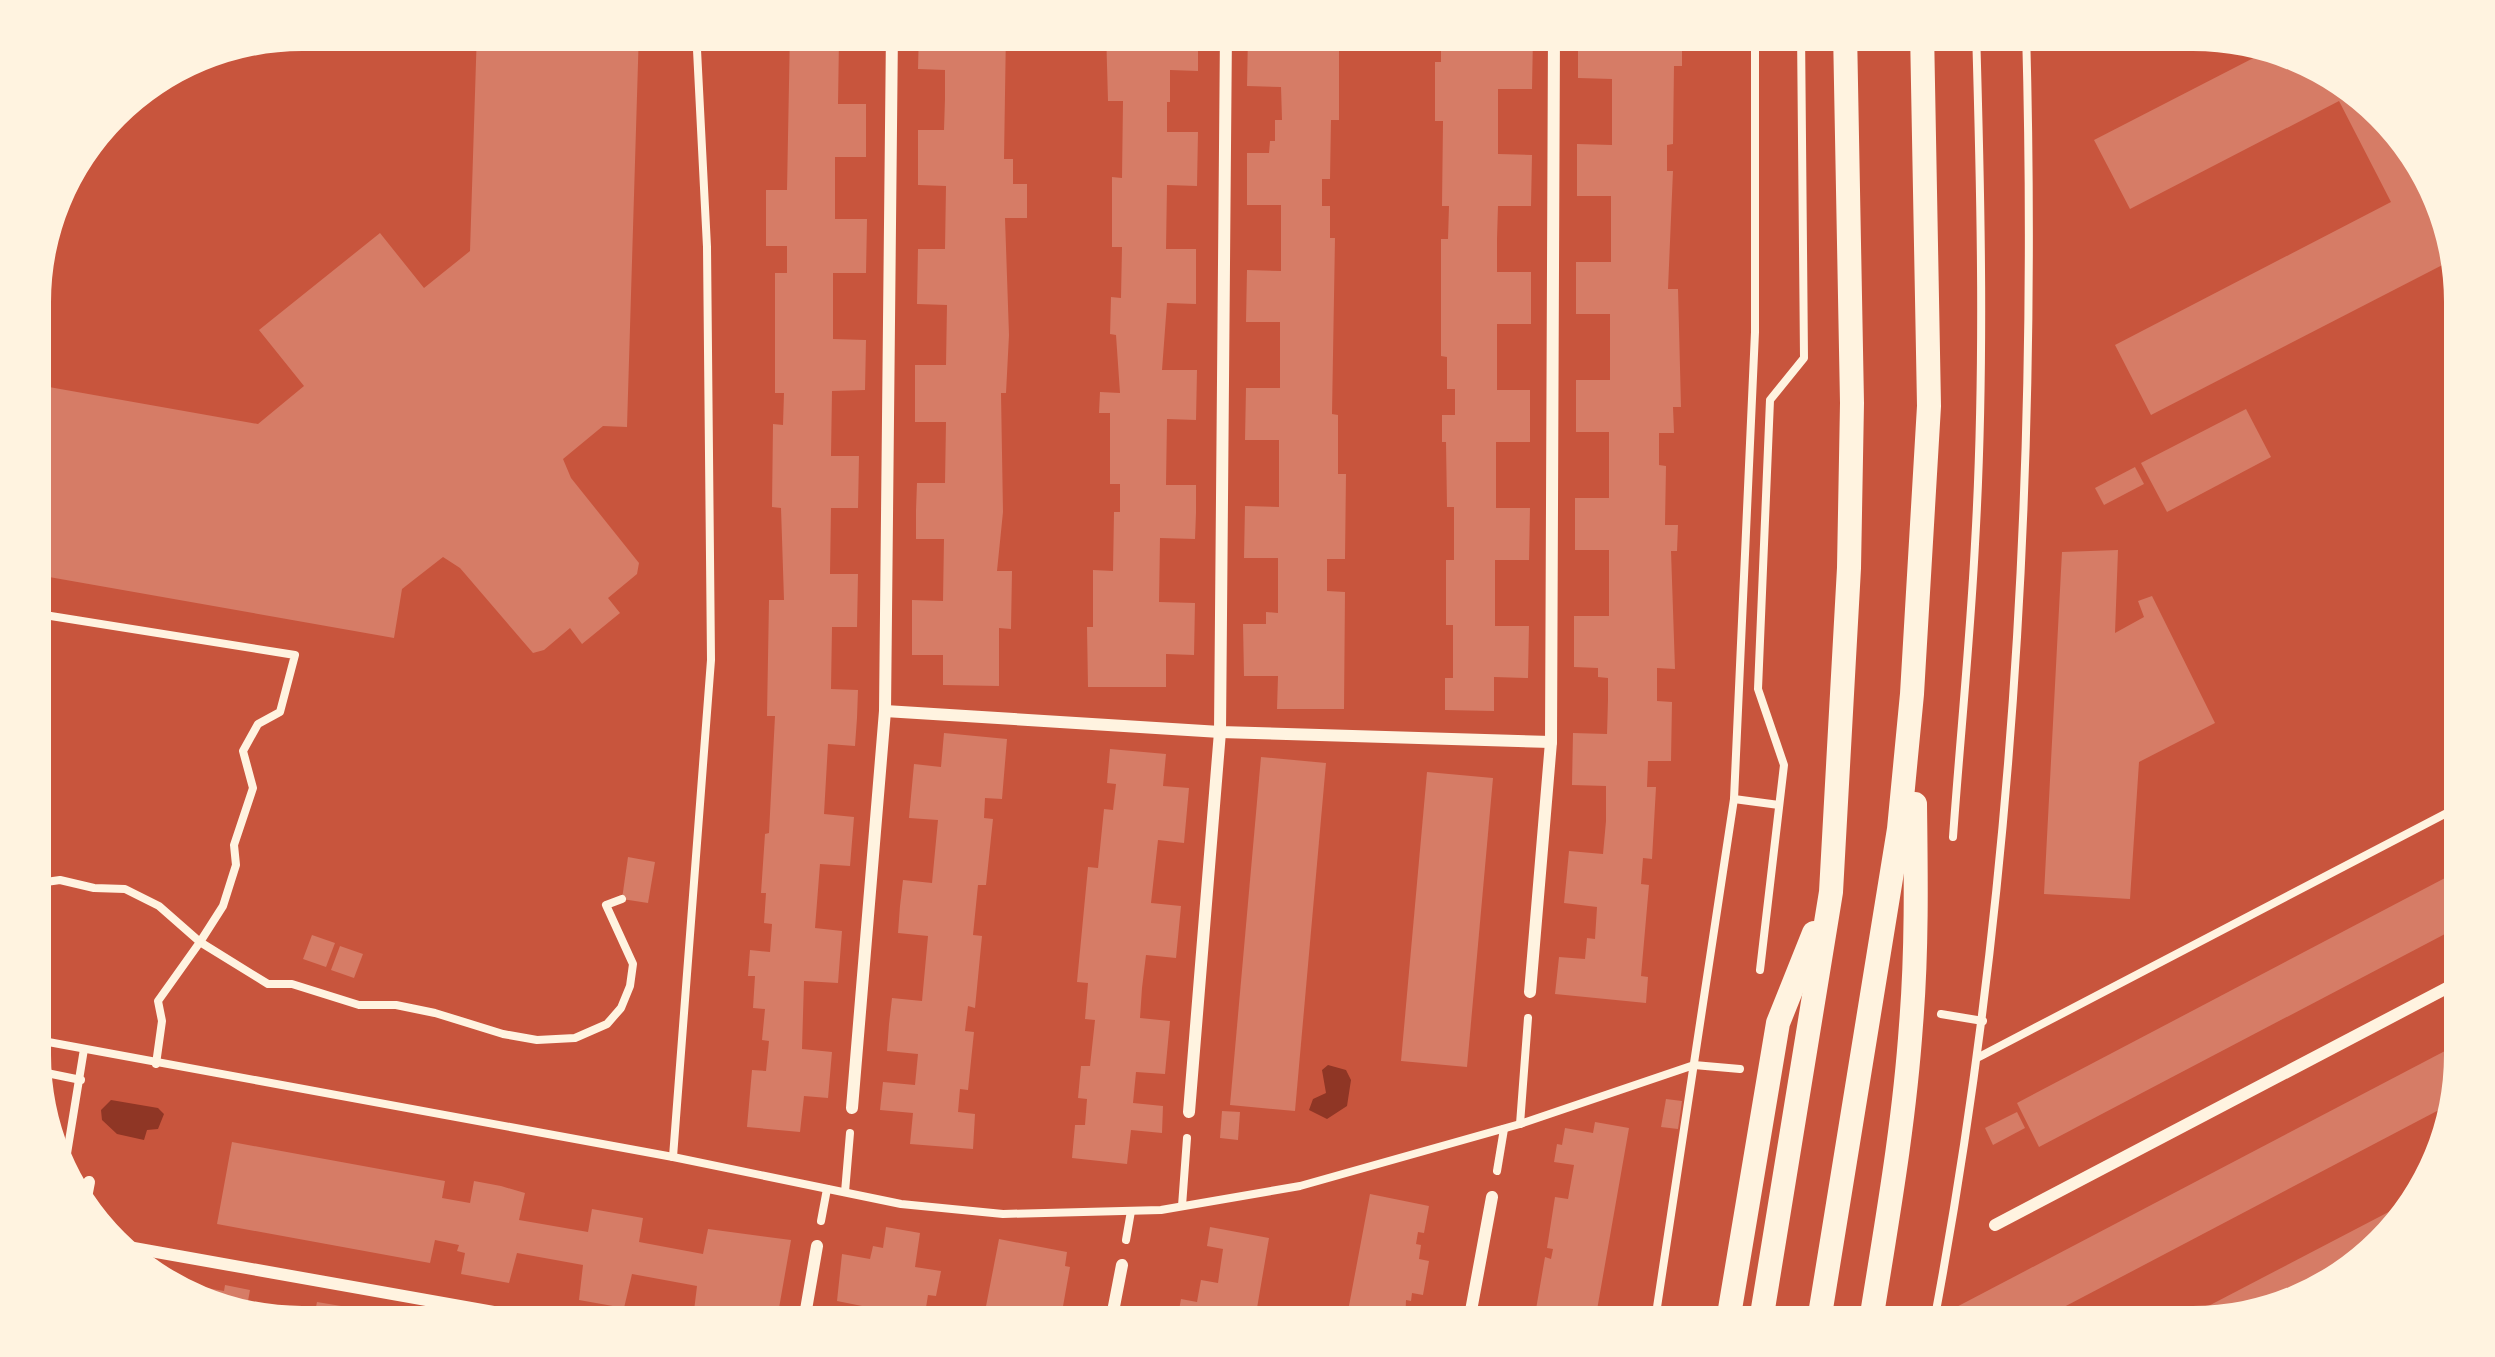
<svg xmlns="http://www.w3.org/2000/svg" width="2495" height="1357" font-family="'Libre Baskerville',serif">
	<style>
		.water { fill: #8f3625 }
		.building { fill: #d67c66 }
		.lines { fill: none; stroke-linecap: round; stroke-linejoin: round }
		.path { stroke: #fff3e0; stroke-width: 8 }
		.minor { stroke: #fff3e0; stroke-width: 12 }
		.secondary { stroke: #fff3e0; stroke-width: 24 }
	</style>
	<rect width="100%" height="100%" fill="#c8553d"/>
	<g class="water">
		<path d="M1328,1065L1346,1070L1351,1080L1347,1106L1327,1119L1309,1110L1313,1099L1326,1093L1322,1070Z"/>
		<path d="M111,1100L158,1108L164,1114L158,1129L147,1130L144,1140L117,1134L102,1120L101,1110Z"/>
	</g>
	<g class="building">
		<path d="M477,30H639L627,427L603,426L563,459L571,478L639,563L637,574L608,598L620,613L582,644L570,628L544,650L533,653L460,568L443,557L402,589L394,638L32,574V384L258,424L304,386L259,330L380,233L424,288L470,251Z"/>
		<path d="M790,30H864V39H839L838,104H866V157H835V219H867L866,273H833V339L866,340L865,390L832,391L831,456H859L858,508H831L830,574H858L857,627H832L831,689L858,690L857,718L855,746L828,744L824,814L854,817L850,866L820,864L815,928L842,931L838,983L804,981L802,1049L832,1052L828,1098L804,1096L800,1132L747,1127L752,1070L766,1071L769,1041L762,1040L765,1009L753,1008L755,976H748L750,950L770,952L772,924L764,923L766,893H761L765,834L769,833L775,716H767L769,600H784L781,508L772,507L773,424L783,425L784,393H775V273H787V246H766V190H787Z"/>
		<path d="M919,30H1006L1004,159H1013V184H1027V218H1005L1009,335L1006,393H1001L1003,512L997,571H1012L1011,629L999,628V686L943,685V655H912V600L943,601L944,539H916V510L917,483H945L946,422H915V365H946L947,305L917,304L918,249H945L946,186L918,185V130H944L945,99V70L918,69Z"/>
		<path d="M1106,30H1198V71L1170,70V102H1167V132H1198L1197,186L1167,185L1166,249H1196V304L1167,303L1162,370H1197L1196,420L1167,419L1166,485H1196V513L1195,539L1160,538L1159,602L1195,603L1194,655L1166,654V687H1088L1087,627H1093V570L1113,571L1114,512H1120V484H1110V413H1099L1100,392L1120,393L1116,335L1110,334L1111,297L1121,298L1122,247H1112V177L1122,178L1123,101H1108Z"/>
		<path d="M1270,30H1339V120H1331L1330,179H1322V206H1330V238H1335L1332,414L1338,415V474H1346L1345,559H1327V591L1345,592L1344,709H1277L1278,676H1244L1243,624H1266V612L1278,613V558H1244L1245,506L1279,507V440H1245L1246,388H1280V322H1246L1247,270L1281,271V205H1247V153H1269L1270,141H1275V120H1282L1281,87L1247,86L1248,35H1270Z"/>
		<path d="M1441,30H1510V37H1533L1532,89H1498V154L1532,155L1531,206H1498L1497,239V272H1531V324H1497V390H1530V442H1496V508H1530L1529,560H1495V626H1529L1528,678L1494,677V711L1445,710V678H1453V625H1446V560H1454V507H1447L1446,442H1442V415H1455V389H1447V357L1441,356V239H1448L1449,206H1442L1443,121H1435V62H1441Z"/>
		<path d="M1578,30H1682V66H1674L1673,144L1667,145V171H1673L1668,289H1678L1681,407H1673L1674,433H1659V465L1666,466L1665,525H1678L1677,551H1671L1675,669L1657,668V701L1672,702L1671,761H1648L1647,787H1656L1652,859L1643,858L1641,884L1649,885L1641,976L1648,977L1646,1003L1555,994L1559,957L1585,959L1587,938L1595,939L1597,907L1564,903L1569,851L1603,854L1606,821V786L1572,785L1573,733L1607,734L1608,700V678L1598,677V668L1574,667V616H1609V550H1575V498H1609V432H1576V380H1610V314H1576V262H1611V196H1577V144L1612,145V79L1578,78Z"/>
		<path d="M2269,50L2328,66L2420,151L2456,258L2151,415L2115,345L2391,202L2339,101L2130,209L2094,140Z"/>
		<path d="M2246,409L2271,457L2167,512L2141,463Z"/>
		<path d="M2135,467L2144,484L2104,505L2095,488Z"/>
		<path d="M2118,550L2115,633L2144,617L2138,601L2152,596L2215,723L2139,762L2130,899L2044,894L2062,552Z"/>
		<path d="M944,733L1007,739L1002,799L985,798L984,818L993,819L986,885H978L973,935L982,936L975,1008L968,1006L965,1031L974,1032L968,1090L960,1089L958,1112L975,1114L973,1149L910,1144L913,1113L880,1110L883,1082L915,1085L918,1054L887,1051L889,1024L892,998L922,1001L928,936L898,933L900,906L903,880L932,883L938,820L909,818L914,764L941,767Z"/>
		<path d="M1110,749L1166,754L1163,786L1189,788L1184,843L1158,840L1151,903L1181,906L1176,958L1146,955L1142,988L1140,1018L1170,1021L1165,1074L1136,1072L1133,1103L1163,1106L1162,1133L1131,1130L1127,1164L1072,1158L1075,1125H1085L1087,1099L1078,1098L1081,1066H1090L1095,1020L1085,1019L1088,983L1077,982L1088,867L1098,868L1104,809L1113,810L1116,784L1107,783Z"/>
		<path d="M1261,757L1326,763L1295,1111L1230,1105Z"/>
		<path d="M1427,772L1493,778L1467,1067L1401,1061Z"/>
		<path d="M628,857L655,862L648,903L622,899Z"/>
		<path d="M2464,868V924L2039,1147L2017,1103Z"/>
		<path d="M312,935L335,943L326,967L303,959Z"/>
		<path d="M340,946L363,954L354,978L331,970Z"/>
		<path d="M2464,1041V1072L2456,1101L2026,1327H1952L1945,1313Z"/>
		<path d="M1666,1099L1682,1101L1678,1129L1661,1127Z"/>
		<path d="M1222,1111L1240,1112L1238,1140L1220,1138Z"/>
		<path d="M2017,1112L2025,1128L1993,1145L1985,1128Z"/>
		<path d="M1595,1122L1629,1128L1594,1327H1540L1542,1317L1535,1315L1545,1257L1551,1259L1553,1249L1547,1248L1555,1197L1568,1199L1574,1165L1554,1162L1557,1144L1562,1145L1565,1128L1593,1133Z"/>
		<path d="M232,1142L445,1181L442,1198L470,1203L474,1181L501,1186L525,1193L519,1220L588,1232L592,1209L643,1218L639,1242L703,1254L708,1229L791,1240L776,1325L743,1318L742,1327H735L693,1319L697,1286L632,1274L624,1308L579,1300L583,1265L517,1253L509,1283L461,1274L465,1253L457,1251L459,1245L435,1240L430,1263L217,1224Z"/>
		<path d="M2425,1193L2330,1290L2210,1326H2170Z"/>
		<path d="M1370,1194L1429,1206L1424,1233L1418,1232L1416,1244L1421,1245L1419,1259L1429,1261L1423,1295L1412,1293L1411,1301L1406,1300L1405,1327H1345Z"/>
		<path d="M886,1227L920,1233L915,1267L941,1271L936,1296L928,1295L924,1320L903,1316L901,1327H868L872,1308L837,1301L842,1254L870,1259L873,1246L883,1248Z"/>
		<path d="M1210,1227L1269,1238L1256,1314L1234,1310L1231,1327H1176L1181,1299L1197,1302L1201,1280L1218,1283L1223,1249L1207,1246Z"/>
		<path d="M999,1239L1067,1252L1065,1266L1070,1267L1062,1312L1057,1311L1053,1327H982Z"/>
		<path d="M225,1285L250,1290L246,1312L199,1299L201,1287L224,1291Z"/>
		<path d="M317,1302L341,1306L340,1312L363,1316L361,1327H312Z"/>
	</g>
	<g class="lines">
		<g class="path">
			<path d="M32,613L295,655L280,712L258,724L243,751L253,788L234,845L236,865L223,906L200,942L159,906L125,889L94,888L60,880L32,884"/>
			<path d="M1734,799L1779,805"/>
			<path d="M1953,837C1960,739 1970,642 1975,544C1985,373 1981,201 1976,30"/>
			<path d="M1760,970L1784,765L1758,689L1770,400L1804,358L1801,30"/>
			<path d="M1941,1014L1983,1021"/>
			<path d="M32,1039L673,1157L901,1204L1003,1214L1161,1210L1300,1186L1520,1124L1694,1065L1740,1069"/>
			<path d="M1979,1057L2464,804"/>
			<path d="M156,1064L162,1021L158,1001L200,942L268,984H292L359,1005H396L435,1013L503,1034L537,1040L575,1038L607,1024L621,1008L630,986L633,964L606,905L622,899"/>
			<path d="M32,1070L81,1080"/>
			<path d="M1520,1124L1528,1018"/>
			<path d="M673,1157L711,660L707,247L696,30"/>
			<path d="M1497,1171L1504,1129"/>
			<path d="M64,1172L84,1049"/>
			<path d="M845,1192L850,1133"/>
			<path d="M1182,1206L1187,1138"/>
			<path d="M821,1221L827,1189"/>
			<path d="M1126,1240L1131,1211"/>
			<path d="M1654,1327L1734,799L1755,332V30"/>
			<path d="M1933,1327C2014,899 2038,464 2026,30"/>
		</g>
		<g class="minor">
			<path d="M885,711L1220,732L1551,742"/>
			<path d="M1530,992L1551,742L1554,30"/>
			<path d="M852,1108L885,711L892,30"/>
			<path d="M1189,1112L1220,732L1226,30"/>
			<path d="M83,1213L89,1182"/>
			<path d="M1995,1225L2464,979"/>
			<path d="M117,1245L578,1327"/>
			<path d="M803,1327L817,1246"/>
			<path d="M1110,1327L1122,1265"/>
			<path d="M1468,1327L1492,1197"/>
		</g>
		<g class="secondary">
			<path d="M1727,1327L1778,1023L1814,933"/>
			<path d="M1760,1327L1831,892L1849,568L1852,403L1845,30"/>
			<path d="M1818,1327L1899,829L1912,694L1929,406L1922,30"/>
			<path d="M1870,1327C1886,1226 1904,1127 1911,1025C1917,952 1916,878 1915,804"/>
		</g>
	</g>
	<path d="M0 0H2495V1357H0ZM302 51H2193A251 251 0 0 1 2444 302V1055A251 251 0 0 1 2193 1306H302A251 251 0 0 1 51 1055V302A251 251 0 0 1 302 51Z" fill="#fff3e0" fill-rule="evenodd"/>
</svg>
